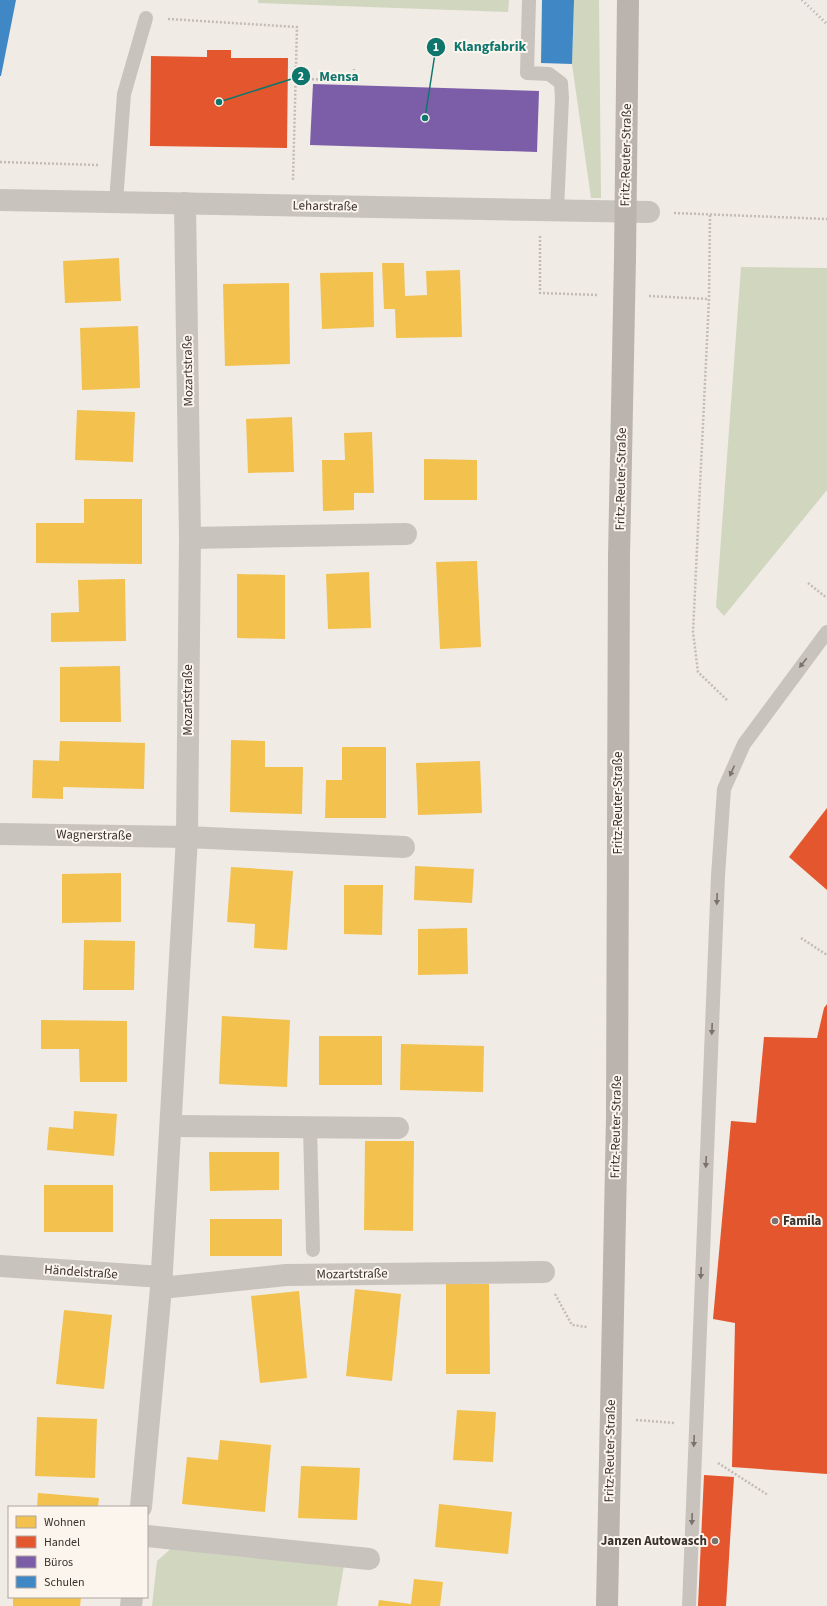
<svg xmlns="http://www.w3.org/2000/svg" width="827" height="1606" font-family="'Source Sans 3',sans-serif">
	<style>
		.green { fill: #d1d6bf }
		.homes { fill: #f2c14e }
		.shops { fill: #e4572e }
		.offices { fill: #7b5ea7 }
		.schools { fill: #3f88c5 }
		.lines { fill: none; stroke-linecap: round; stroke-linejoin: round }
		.path { stroke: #c2bbb6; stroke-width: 2.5; stroke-dasharray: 2 2; stroke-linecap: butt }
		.lane { stroke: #c9c3be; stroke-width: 14 }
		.street { stroke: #c9c3be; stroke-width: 22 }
		.secondary { stroke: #bab3ae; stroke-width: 22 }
		.rail { stroke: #b1aca8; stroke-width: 3; stroke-dasharray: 1 3; stroke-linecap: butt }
		.secondary-bridge { stroke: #bab3ae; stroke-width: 22 }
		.oneway { fill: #7b726d }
		.poi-dot { fill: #7a716c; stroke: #fbf5ee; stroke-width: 1.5 }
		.labels { text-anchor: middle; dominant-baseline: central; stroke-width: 4; stroke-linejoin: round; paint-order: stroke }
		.street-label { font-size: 13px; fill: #3b302b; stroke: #fbf5ee }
		.poi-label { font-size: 13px; font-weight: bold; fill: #3b302b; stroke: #fbf5ee; text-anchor: start }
		.leader { fill: none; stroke: #0f766e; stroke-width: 1.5 }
		.callout-dot { fill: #0f766e; stroke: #fbf5ee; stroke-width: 1.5 }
		.mark-label { font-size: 12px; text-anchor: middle; font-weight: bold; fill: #fff }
		.callout-label { font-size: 14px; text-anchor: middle; font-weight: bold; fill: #0f766e; stroke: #fbf5ee; stroke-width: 4; stroke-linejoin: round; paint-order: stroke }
	</style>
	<rect width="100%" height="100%" fill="#f0ebe5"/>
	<g class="green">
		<path d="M258,0H509L508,12L258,3Z"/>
		<path d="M574,0H599L601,198H591L572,64Z"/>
		<path d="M741,267L827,268V490L724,616L716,607Z"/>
		<path d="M175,1545L344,1565L337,1606H152L157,1561Z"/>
	</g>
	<g class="homes">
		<path d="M119,258L121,301L65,303L63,261Z"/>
		<path d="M382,263H404L405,296L427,295L426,271L460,270L462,337L396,338L395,309H384Z"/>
		<path d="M373,272L374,327L322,329L320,273Z"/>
		<path d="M289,283L290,364L225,366L223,284Z"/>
		<path d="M138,326L140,388L82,390L80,328Z"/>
		<path d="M77,410L135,412L133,462L75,460Z"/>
		<path d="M292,417L294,472L248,473L246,419Z"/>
		<path d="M372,432L374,493H354V510L323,511L322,460H345L344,433Z"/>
		<path d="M424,459L477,460V500H424Z"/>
		<path d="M84,499H142V564L36,563V523H84Z"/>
		<path d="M477,561L481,647L440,649L436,562Z"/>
		<path d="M369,572L371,628L328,629L326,574Z"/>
		<path d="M237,574L285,575V639L237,638Z"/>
		<path d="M125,579L126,641L51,642V613L79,612L78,580Z"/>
		<path d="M120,666L121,722H60V667Z"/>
		<path d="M231,740L265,741V767H303L302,814L230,812Z"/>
		<path d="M60,741L145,743L144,789L63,787V799L32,798L33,760L59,761Z"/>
		<path d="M342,747H386V818H325L326,780H342Z"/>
		<path d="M480,761L482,813L418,815L416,763Z"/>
		<path d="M415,866L474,869L472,903L414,900Z"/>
		<path d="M231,867L293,871L287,950L254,948L255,924L227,922Z"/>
		<path d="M121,873V922L62,923V874Z"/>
		<path d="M344,885H383L382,935L344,934Z"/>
		<path d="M467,928L468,974L418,975V929Z"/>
		<path d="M84,940L135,941L134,990H83Z"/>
		<path d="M222,1016L290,1020L287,1087L219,1084Z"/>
		<path d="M41,1020L127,1021V1082H80L79,1049H41Z"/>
		<rect x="319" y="1036" width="63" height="49"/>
		<path d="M401,1044L484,1046L483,1092L400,1090Z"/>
		<path d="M74,1111L117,1114L114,1156L47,1150L49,1127L73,1129Z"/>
		<path d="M365,1141H414L413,1231L364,1230Z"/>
		<path d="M209,1152H279V1190L210,1191Z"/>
		<rect x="44" y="1185" width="69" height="47"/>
		<rect x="210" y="1219" width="72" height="37"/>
		<path d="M446,1284H489L490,1374H446Z"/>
		<path d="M355,1289L401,1294L392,1381L346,1376Z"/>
		<path d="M299,1291L307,1378L260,1383L251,1296Z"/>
		<path d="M64,1310L112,1315L104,1389L56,1384Z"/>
		<path d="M457,1410L496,1412L493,1462L453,1460Z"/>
		<path d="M37,1417L97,1419L95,1478L35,1476Z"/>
		<path d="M220,1440L271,1445L265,1512L182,1504L187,1457L218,1460Z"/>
		<path d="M301,1466L360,1468L357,1520L298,1518Z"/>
		<path d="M38,1493L99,1498L98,1507H37Z"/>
		<path d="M439,1504L512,1512L508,1554L435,1547Z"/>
		<path d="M414,1579L443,1582L440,1606H378L379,1600L411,1604Z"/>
		<path d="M13,1597H81L80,1606H13Z"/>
	</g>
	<g class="shops">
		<path d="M207,50H231V58H288L287,148L150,146L151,56L207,57Z"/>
		<path d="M827,808V890L789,857Z"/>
		<path d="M827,1004V1474L732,1467L735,1323L713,1319L731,1121L756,1123L764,1037L817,1038L824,1008Z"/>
		<path d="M704,1475L734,1477L726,1606H698Z"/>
	</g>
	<path class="offices" d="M313,84L539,91L537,152L310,145Z"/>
	<g class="schools">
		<path d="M0,0H16L1,76H0Z"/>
		<path d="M542,0H574L572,64L541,63Z"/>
	</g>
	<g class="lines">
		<g class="path">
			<path d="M168,19L297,27L293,180"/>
			<path d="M296,79L354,80V69"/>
			<path d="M0,162L98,165"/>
			<path d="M674,213L827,219"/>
			<path d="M710,215L709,299L693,632L698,672L728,701"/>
			<path d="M540,236V293L598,295"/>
			<path d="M649,296L709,299"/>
			<path d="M808,583L827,598"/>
			<path d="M801,938L827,955"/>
			<path d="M555,1294L572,1325L587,1327"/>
			<path d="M636,1420L675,1423"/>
			<path d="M718,1463L768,1495"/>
		</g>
		<g class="lane">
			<path d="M529,0L527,73L549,74L561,83L562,98L557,210"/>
			<path d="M116,202L124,94L146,18"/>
			<path d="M310,1127L313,1250"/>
			<path d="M689,1606L718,876L724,789L744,744L827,632"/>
		</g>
		<g class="street">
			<path d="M0,200L649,212"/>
			<path d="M190,538L406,534"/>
			<path d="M0,834L187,837L404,847"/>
			<path d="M172,1126L398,1128"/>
			<path d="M0,1266L162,1277"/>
			<path d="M161,1288L286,1275L544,1272"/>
			<path d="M141,1507L161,1288L187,837L190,538L185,203"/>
			<path d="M147,1536L369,1559"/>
			<path d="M131,1606L132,1597"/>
		</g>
		<path class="secondary" d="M607,1606L617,1118L619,556L625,258"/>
		<path class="rail" d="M802,0L827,24"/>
		<path class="secondary-bridge" d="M625,258L628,0"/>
	</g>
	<defs><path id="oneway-solid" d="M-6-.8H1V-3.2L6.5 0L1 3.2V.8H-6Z"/></defs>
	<g class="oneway">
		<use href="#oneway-solid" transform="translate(803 663) rotate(128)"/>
		<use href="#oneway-solid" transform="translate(732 771) rotate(114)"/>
		<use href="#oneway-solid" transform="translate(717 899) rotate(92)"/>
		<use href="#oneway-solid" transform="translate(712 1029) rotate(92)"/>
		<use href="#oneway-solid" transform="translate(706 1162) rotate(93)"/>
		<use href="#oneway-solid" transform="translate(701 1273) rotate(92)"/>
		<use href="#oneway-solid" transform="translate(694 1441) rotate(92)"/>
		<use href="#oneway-solid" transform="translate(692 1519) rotate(92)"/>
	</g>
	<g class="poi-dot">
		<circle cx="775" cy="1221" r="4"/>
		<circle cx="715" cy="1541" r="4"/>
	</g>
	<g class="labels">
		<g class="street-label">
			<text transform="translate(626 155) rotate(-89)">Fritz-Reuter-Straße</text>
			<text transform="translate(325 206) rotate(1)">Leharstraße</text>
			<text transform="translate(188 371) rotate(-91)">Mozartstraße</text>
			<text transform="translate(621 479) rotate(-89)">Fritz-Reuter-Straße</text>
			<text transform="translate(188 700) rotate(-90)">Mozartstraße</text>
			<text transform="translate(618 803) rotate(-90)">Fritz-Reuter-Straße</text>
			<text transform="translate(94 835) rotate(1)">Wagnerstraße</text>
			<text transform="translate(616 1127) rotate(-89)">Fritz-Reuter-Straße</text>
			<text transform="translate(81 1272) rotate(4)">Händelstraße</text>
			<text transform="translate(352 1274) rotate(-1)">Mozartstraße</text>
			<text transform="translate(610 1451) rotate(-89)">Fritz-Reuter-Straße</text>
		</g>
		<g class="poi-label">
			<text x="783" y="1221">Famila</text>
			<text x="707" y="1541" text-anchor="end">Janzen Autowasch</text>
		</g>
	</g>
	<path class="leader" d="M425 118L436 47M219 102L301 76"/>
	<g class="callout-dot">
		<circle cx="425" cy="118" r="4"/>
		<circle cx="219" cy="102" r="4"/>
		<circle cx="436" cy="47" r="10"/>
		<circle cx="301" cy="76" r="10"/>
	</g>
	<g class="mark-label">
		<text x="436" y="51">1</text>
		<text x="301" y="80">2</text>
	</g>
	<g class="callout-label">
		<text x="490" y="51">Klangfabrik</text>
		<text x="339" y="81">Mensa</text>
	</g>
	<rect x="8" y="1506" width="140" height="92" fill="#fbf5ee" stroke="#aea6a0"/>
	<rect x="16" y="1516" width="20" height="12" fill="#f2c14e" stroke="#aea6a0"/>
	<text x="44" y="1526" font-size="12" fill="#3b302b">Wohnen</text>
	<rect x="16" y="1536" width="20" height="12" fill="#e4572e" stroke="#aea6a0"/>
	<text x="44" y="1546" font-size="12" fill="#3b302b">Handel</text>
	<rect x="16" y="1556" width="20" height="12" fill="#7b5ea7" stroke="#aea6a0"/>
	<text x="44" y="1566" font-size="12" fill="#3b302b">Büros</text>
	<rect x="16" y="1576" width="20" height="12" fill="#3f88c5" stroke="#aea6a0"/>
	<text x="44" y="1586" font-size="12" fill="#3b302b">Schulen</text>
</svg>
